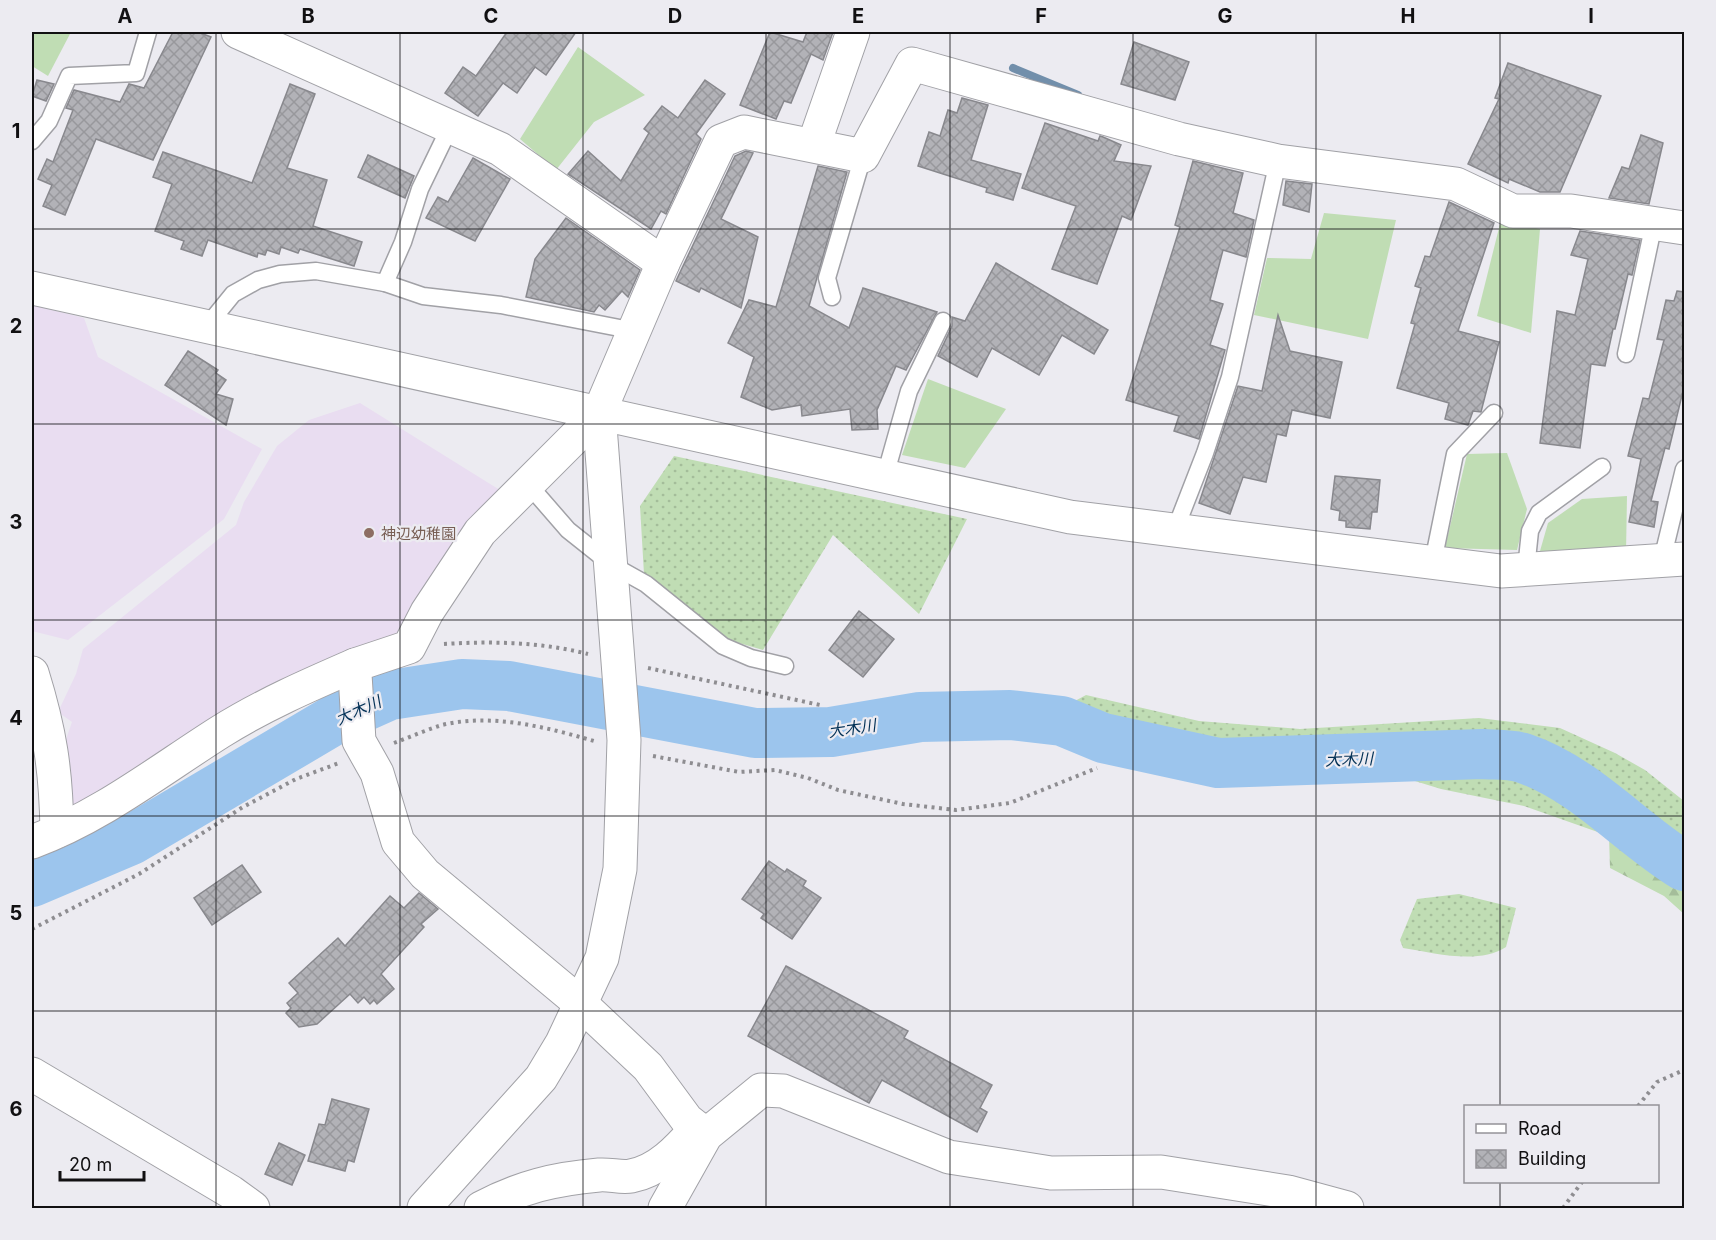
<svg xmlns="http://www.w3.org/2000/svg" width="1716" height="1240" font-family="Inter,'Noto Sans JP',sans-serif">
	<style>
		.commercial { fill: #e9ddf1 }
		.grass { fill: url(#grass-dots) }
		.forest { fill: url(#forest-firs) }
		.garden { fill: #c0ddb4 }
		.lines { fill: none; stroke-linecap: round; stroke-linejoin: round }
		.stream { stroke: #728fab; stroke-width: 8 }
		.river { stroke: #9cc5ed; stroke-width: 50 }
		.building { fill: url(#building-cross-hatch); stroke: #88888d; stroke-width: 1.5 }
		.service-casing { stroke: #a1a1a6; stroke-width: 19 }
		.minor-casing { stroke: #a1a1a6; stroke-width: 35 }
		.tertiary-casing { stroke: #a1a1a6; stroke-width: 35 }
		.path { stroke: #8e8d91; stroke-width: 4; stroke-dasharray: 3 4.5; stroke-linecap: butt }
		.service { stroke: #fff; stroke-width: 16 }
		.minor { stroke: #fff; stroke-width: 33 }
		.tertiary { stroke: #fff; stroke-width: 33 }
		.grid { fill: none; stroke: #111012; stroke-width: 1.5; stroke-opacity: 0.55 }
		.education-dot { fill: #8d6e63; stroke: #ecebf1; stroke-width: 2 }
		.labels { text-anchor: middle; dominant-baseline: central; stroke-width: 4.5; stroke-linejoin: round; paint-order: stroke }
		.education-label { font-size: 15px; fill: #785e54; stroke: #ecebf1; text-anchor: start }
		.water-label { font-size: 16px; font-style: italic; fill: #033156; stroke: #ecebf1 }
		.neatline { fill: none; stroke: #111012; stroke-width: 2 }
		.grid-label { font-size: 20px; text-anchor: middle; font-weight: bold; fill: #111012 }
	</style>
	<defs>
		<pattern id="grass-dots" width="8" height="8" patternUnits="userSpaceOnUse" patternTransform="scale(1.5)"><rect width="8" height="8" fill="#c0ddb4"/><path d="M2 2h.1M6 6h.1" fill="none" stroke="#a4bd9a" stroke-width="1.8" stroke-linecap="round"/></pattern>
		<pattern id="forest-firs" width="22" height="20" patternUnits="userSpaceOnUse" patternTransform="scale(1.5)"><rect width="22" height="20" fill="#c0ddb4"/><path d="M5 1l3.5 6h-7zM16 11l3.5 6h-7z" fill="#a4bd9a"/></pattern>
		<pattern id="building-cross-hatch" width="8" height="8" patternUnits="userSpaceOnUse" patternTransform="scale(1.5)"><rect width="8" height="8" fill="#b2b2b7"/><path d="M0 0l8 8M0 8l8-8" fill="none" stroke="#98989c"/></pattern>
	</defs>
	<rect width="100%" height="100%" fill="#ecebf1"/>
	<g class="commercial">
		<path d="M32,305L84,318L98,357L262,449L224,519L68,640L32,631Z"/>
		<path d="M360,403L503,492L397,641L70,813L64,745L72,722L58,712L76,674L83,649L236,525L244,502L277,446L309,420Z"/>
	</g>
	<g class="grass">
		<path d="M674,456L967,519L919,614L833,535L763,650L729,640L644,574L640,506Z"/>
		<path d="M1086,695L1199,721L1300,729L1479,718L1560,728L1615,753L1645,770L1684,801V841L1615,788L1531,749L1484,743L1213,751L1113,730L1062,708Z"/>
		<path d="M1455,768L1525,780L1646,855L1609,836L1524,806L1441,789L1392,774Z"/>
		<path d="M1459,894L1516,908L1506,947C1478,965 1435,953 1403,948L1400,940L1417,899Z"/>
	</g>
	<path class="forest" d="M1609,836L1684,878V914L1664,896L1610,868Z"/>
	<g class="garden">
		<path d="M32,32H71L48,76L32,66Z"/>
		<path d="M578,47L645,95L594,122L556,170L520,139Z"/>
		<path d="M1324,213L1396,220L1368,339L1254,315L1267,258L1311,259Z"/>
		<path d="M1501,220L1540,229L1531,333L1477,316Z"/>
		<path d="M928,379L1006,409L965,468L902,455Z"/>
		<path d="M1507,453L1527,509L1517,550L1445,548L1467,454Z"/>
		<path d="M1627,496L1626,553L1540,551L1548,523L1582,499Z"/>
	</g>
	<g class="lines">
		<path class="stream" d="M1013,68L1078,95"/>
		<path class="river" d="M32,882L131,840L334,720L390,695L462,684L509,686L755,733L831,732L920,717L1010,715L1062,721L1103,738L1218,763L1482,754C1494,755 1511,754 1523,758C1585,779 1630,833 1684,866"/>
	</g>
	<g class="building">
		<path d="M173,32H198L211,37L153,160L96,139L65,215L43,206L52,185L38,179L47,159L53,162L73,110L66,108L74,90L120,102L129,84L144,88Z"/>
		<path d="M507,32H576L546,75L535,67L517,93L503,83L478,116L445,93L463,67L476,76Z"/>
		<path d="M770,32L803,42L807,32H833L823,60L811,54L791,103L784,101L776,119L740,105Z"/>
		<path d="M1134,42L1189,62L1175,100L1121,84Z"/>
		<path d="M1508,63L1601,96L1560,192H1540L1509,179L1508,183L1468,164L1499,99L1495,98Z"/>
		<path d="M37,80L54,84L46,101L32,96Z"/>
		<path d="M705,80L725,94L696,134L701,139L666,214L661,211L651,229L568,174L588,151L621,181L649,133L644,129L662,106L678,118Z"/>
		<path d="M290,84L315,94L287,168L327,180L313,226L362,242L354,266L300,249L298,253L281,247L279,254L267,250L265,255L258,253L257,257L208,240L202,256L181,249L184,241L155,231L172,184L153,177L163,152L252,183Z"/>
		<path d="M962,98L988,105L971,160L1021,174L1013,200L986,192L987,188L918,166L929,132L940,136L948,110L957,113Z"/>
		<path d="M1045,123L1098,141L1100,136L1103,137L1121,145L1114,161L1151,166L1131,220L1122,216L1097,284L1052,269L1076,206L1022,188Z"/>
		<path d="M1641,135L1663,143L1649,204L1609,198L1622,167L1629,169Z"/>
		<path d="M746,151L753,153L721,219L758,237L741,308L701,288L699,292L676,281L735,156Z"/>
		<path d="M368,155L414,176L405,198L358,177Z"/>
		<path d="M473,158L510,179L475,241L426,218L438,197L448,202Z"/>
		<path d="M1193,161L1243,173L1233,213L1254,220L1246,257L1223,250L1210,300L1223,304L1210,345L1225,350L1199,439L1174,431L1179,416L1126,400L1180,227L1175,225Z"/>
		<path d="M818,166L847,172L809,306L849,328L863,288L937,312L906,370L896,366L877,410L878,429L852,430L850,409L802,416L801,405L772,410L741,397L754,357L728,343L749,300L776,307Z"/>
		<path d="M1286,181L1312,184L1309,212L1283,205Z"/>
		<path d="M1449,202L1494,223L1458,331L1499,342L1481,412L1473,411L1468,425L1445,419L1449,403L1397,388L1415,324L1411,323L1421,288L1415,286L1425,256L1430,257Z"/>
		<path d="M566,218L640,270L628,297L622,291L605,310L599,305L594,312L526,297L535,259Z"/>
		<path d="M1580,231L1640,240L1632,275L1628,274L1615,329H1613L1605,366L1591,364L1580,448L1540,443L1557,311L1575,315L1588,259L1571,255Z"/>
		<path d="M996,263L1108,330L1094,354L1062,335L1039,375L992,348L977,377L938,356L952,326V317L965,321Z"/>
		<path d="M1677,291L1684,292V387L1669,449L1665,448L1651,501L1658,502L1654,527L1629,522L1641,459L1628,456L1643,398L1649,399L1664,340L1657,339L1666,300L1674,301Z"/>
		<path d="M1278,315L1290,351L1342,362L1330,418L1292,410L1286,436L1277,434L1266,482L1243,477L1230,514L1199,503L1238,386L1262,391Z"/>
		<path d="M188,351L218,370L216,373L226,380L216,394L233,399L226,425L165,385Z"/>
		<path d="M1335,476L1380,480L1377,512H1372L1370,529L1346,527V521L1339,520L1340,511L1331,509Z"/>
		<path d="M859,611L894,639L863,677L829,650Z"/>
		<path d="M769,861L785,872L787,869L806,881L803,886L821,898L792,939L761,918L764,914L742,899Z"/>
		<path d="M242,865L261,892L212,925L194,898Z"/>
		<path d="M419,893L438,909L421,924L424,927L381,974L394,989L377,1004L374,1000L370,1004L364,997L358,1003L350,994L317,1024L299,1027L286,1013L291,1008L287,1003L298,993L289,983L338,938L345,946L390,896L404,908Z"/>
		<path d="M786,966L908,1031L904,1038L992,1085L980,1108L987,1112L977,1132L882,1080L869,1103L748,1036Z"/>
		<path d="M332,1099L369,1109L354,1162L348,1160L345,1171L308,1161L319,1124L325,1125Z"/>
		<path d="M279,1143L305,1155L292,1185L265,1174Z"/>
	</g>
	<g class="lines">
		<defs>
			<g id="service">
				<path d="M32,141L49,121L69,76L136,73L148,32"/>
				<path d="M385,283L403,242L420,189L450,127"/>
				<path d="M832,297L827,278L863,156"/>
				<path d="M207,326L233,294L258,280L280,274L316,271L385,283L423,296L501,305L635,331"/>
				<path d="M1626,354L1654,223"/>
				<path d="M885,476L909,391L943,321"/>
				<path d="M528,484L568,530L612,565L646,584L723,646L751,658L785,666"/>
				<path d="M1175,530L1205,453L1230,377L1278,161"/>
				<path d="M1662,560L1684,469"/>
				<path d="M1433,562L1455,454L1494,413"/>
				<path d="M1526,569L1530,531L1539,513L1602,467"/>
			</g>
			<g id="minor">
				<path d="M238,32L500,149L663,263"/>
				<path d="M814,144L853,32"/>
				<path d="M32,673C50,731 56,770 57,831"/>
				<path d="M32,842C100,817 160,770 220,732C263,705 309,685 355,665"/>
				<path d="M32,1074L231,1192L253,1208"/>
				<path d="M706,1135L687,1120L648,1067L581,1004L425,874L398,842L377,773L359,741L355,674V665L409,647L427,612L480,532L599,413L663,263L721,141L744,132L863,156L912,64L1179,139L1278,161L1456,184L1513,211H1571L1684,228"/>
				<path d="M481,1208C521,1187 554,1179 599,1175C610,1174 621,1178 631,1176C659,1171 679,1148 697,1128"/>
				<path d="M665,1208L706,1135L761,1090L783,1091L949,1157L1051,1173L1161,1172L1288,1192L1347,1208"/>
			</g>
			<g id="tertiary">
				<path d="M32,288L1070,517L1501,571L1684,559"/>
				<path d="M424,1208L541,1078L562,1043L602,958L620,869L624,740L599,413"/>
			</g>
		</defs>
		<use href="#service" class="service-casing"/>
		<use href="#minor" class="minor-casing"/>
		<use href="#tertiary" class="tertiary-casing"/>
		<g class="path">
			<path d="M444,644C492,641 541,642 588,654"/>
			<path d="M648,668L820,705"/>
			<path d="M394,743C410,737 426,730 442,725C491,713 546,727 594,741"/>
			<path d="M653,756L739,772L775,770L808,778L838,790L903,804L956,810L1010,803L1097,768"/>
			<path d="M32,929L139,874L243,807L296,779L339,763"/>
			<path d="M1638,1106L1657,1082L1684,1070"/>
			<path d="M1563,1208L1582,1182"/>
		</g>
		<use href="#service" class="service"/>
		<use href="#minor" class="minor"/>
		<use href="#tertiary" class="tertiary"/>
	</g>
	<path class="grid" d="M216,32V1208M400,32V1208M583,32V1208M766,32V1208M950,32V1208M1133,32V1208M1316,32V1208M1500,32V1106M32,229H1684M32,424H1684M32,620H1684M32,816H1684M32,1011H1684M1500,1182V1208"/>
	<circle class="education-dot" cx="369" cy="533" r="6"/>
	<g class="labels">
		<g class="education-label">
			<text x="381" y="533">神辺幼稚園</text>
		</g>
		<g class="water-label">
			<text transform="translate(358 710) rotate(-24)">大木川</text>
			<text transform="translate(852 728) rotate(-8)">大木川</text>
			<text transform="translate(1349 759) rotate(-2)">大木川</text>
		</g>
	</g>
	<rect width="1716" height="1240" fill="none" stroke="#ecebf1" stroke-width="66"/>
	<rect x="1464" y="1105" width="195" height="78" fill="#ecebf1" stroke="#949398" stroke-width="1.5"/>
	<rect x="1476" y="1124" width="30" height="9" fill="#ffffff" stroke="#949398" stroke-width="1.5"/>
	<text x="1518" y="1135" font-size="18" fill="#111012">Road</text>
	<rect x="1476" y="1150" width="30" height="18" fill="url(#building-cross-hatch)" stroke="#949398" stroke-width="1.5"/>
	<text x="1518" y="1165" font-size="18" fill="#111012">Building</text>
	<path d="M60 1171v9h84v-9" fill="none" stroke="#111012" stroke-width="3"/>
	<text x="69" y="1171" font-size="18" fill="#111012" stroke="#ecebf1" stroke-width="4.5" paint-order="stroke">20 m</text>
	<rect x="33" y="33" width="1650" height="1174" class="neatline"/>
	<g class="grid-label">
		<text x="125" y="23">A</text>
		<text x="308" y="23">B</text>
		<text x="491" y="23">C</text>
		<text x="675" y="23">D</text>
		<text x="858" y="23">E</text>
		<text x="1041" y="23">F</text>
		<text x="1225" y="23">G</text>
		<text x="1408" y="23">H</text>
		<text x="1591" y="23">I</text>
		<text x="16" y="138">1</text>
		<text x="16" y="333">2</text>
		<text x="16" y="529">3</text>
		<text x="16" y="725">4</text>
		<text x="16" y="920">5</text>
		<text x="16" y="1116">6</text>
	</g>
</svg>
